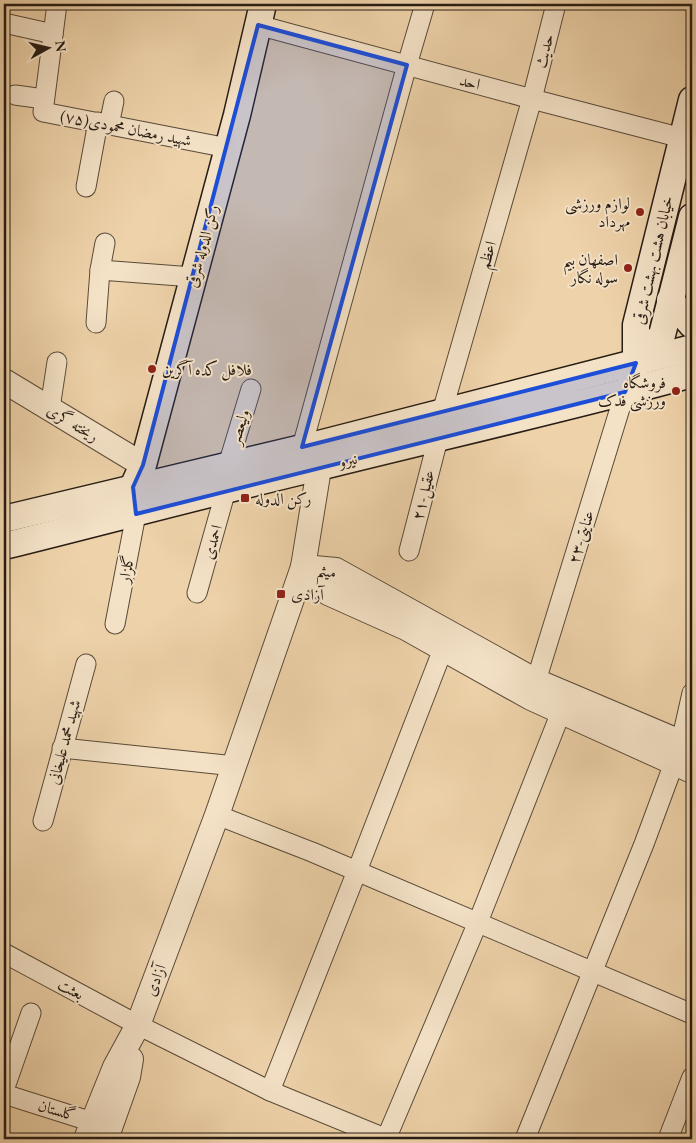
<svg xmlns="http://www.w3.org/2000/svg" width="696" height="1143" font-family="'EB Garamond',Amiri,serif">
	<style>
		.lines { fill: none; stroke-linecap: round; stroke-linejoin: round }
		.minor-casing { stroke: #594a39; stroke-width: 21 }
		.tertiary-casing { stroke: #594a39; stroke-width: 26 }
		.secondary-casing { stroke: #271c14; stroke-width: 29 }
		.minor { stroke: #f4e2c7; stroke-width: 19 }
		.tertiary { stroke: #f4e2c7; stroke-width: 24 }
		.secondary { stroke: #f4e2c7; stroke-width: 26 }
		.marked { fill: #1d4ed8; fill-opacity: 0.2; stroke: #1d4ed8; stroke-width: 4; stroke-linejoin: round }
		.poi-dot { fill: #8f2418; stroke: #f4e2c7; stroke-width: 2 }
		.labels { text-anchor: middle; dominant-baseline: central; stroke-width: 4; stroke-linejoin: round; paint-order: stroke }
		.street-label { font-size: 16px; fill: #271c14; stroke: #f4e2c7 }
		.poi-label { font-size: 16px; fill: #271c14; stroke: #f4e2c7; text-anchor: end }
	</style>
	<rect width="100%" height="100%" fill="#eed2a9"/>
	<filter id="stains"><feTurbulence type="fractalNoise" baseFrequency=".004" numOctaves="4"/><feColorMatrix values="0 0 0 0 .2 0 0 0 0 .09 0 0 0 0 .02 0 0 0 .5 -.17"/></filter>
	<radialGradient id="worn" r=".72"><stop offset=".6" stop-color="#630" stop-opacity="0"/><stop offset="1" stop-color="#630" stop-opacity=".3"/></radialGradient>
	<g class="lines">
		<defs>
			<g id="minor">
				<path d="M57,4L43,112L228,148"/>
				<path d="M4,23L53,34"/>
				<path d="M258,25L532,99L682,138"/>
				<path d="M15,95L44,99"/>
				<path d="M109,125L114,101"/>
				<path d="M86,187L98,122"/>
				<path d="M100,270L105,243"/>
				<path d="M96,323L100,270L193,277"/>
				<path d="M50,408L57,362"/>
				<path d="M442,412L532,99L556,4"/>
				<path d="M302,447L407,65L425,4"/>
				<path d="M228,465L251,389"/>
				<path d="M409,551L438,439"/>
				<path d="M197,593L226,490"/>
				<path d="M115,624L136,514"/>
				<path d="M536,681L625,392"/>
				<path d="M681,742L692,693"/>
				<path d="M62,748L235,766"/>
				<path d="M217,815L312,852L692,1014"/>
				<path d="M43,821L86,664"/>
				<path d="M4,953L138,1025L270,1091L387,1139"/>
				<path d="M4,1090L31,1013"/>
				<path d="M270,1091L357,871L443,649"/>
				<path d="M4,1094L105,1126"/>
				<path d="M386,1139L478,922L561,712"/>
				<path d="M525,1139L644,844L674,763"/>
				<path d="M668,1139L692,1077"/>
			</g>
			<g id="tertiary">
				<path d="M4,381L143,465"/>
				<path d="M303,567L328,593L406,628L531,698L692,771"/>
				<path d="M303,567L336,570L536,681L692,747"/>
				<path d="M86,1139L115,1067L138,1025L217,815L293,596L303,567L322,450"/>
				<path d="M106,1139L128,1077L131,1059"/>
			</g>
			<g id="secondary">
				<path d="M670,300L692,325"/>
				<path d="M636,363L662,335L692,217"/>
				<path d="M631,377L636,363V325L692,100"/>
				<path d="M135,500L133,487L143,465L237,115L263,4"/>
				<path d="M4,519L323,443L692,348"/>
				<path d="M4,546C109,520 213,492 319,467C443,436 568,408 692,374"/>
			</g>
		</defs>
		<use href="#minor" class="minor-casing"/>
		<use href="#tertiary" class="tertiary-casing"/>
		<use href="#secondary" class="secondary-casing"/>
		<use href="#minor" class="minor"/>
		<use href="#tertiary" class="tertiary"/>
		<use href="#secondary" class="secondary"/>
	</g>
	<path class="marked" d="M258,25L407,65L302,447L636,363L625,392L136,514L133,487L143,465Z"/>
	<g class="poi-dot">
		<circle cx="640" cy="212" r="5"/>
		<circle cx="628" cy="268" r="5"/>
		<circle cx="152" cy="369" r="5"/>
		<circle cx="676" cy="391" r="5"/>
		<rect x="240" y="493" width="10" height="10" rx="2.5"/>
		<rect x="276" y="589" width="10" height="10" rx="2.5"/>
	</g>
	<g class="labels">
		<g class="street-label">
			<text transform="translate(544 51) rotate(-76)">حدیث</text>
			<text transform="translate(470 82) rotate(15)">احد</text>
			<text transform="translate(126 128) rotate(11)">شهید رمضان محمودی(۷۵)</text>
			<text transform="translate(202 246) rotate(-75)">رکن الدوله شرقی</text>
			<text transform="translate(487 255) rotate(-74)">اعظم</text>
			<text transform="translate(653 260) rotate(-77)">خیابان هشت بهشت شرقی</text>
			<text transform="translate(73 423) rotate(31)">ریخته گری</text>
			<text transform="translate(239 427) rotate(-73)">ولیعصر</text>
			<text transform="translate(348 460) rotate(-13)">نیرو</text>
			<text transform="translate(423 495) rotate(-76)">۲۱-عقیل</text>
			<text transform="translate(581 537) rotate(-73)">۲۳-عنایتی</text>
			<text transform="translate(212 542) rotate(-74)">احمدی</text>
			<text transform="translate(126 569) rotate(-79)">گلزار</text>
			<text transform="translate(327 571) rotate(11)">میثم</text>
			<text transform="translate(64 742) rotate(-75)">شهید محمد علیخانی</text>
			<text transform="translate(155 980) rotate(-69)">آزادی</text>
			<text transform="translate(71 989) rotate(28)">بعثت</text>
			<text transform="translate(57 1110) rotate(17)">گلستان</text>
		</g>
		<g class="poi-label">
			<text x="630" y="203">لوازم ورزشی<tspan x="630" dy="18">مهرداد</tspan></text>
			<text x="618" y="259">اصفهان بیم<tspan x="618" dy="18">سوله نگار</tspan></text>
			<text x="162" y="369" text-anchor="start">فلافل کده آگرین</text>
			<text x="666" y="382">فروشگاه<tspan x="666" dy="18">ورزشی فدک</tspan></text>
			<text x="255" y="498" text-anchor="start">رکن الدوله</text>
			<text x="291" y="594" text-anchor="start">آزادی</text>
		</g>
	</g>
	<rect width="696" height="1143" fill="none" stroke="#eed2a9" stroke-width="20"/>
	<rect x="5" y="5" width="686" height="1133" fill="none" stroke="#271c14" stroke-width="2.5"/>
	<rect x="10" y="10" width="676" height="1123" fill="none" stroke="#271c14"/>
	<g transform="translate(48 48) rotate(82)" stroke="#f4e2c7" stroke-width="4" paint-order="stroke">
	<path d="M0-4L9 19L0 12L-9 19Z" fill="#271c14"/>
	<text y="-8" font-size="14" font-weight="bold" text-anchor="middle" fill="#271c14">N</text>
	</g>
	<rect width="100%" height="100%" filter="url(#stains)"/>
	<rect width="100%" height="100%" fill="url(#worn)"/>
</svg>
